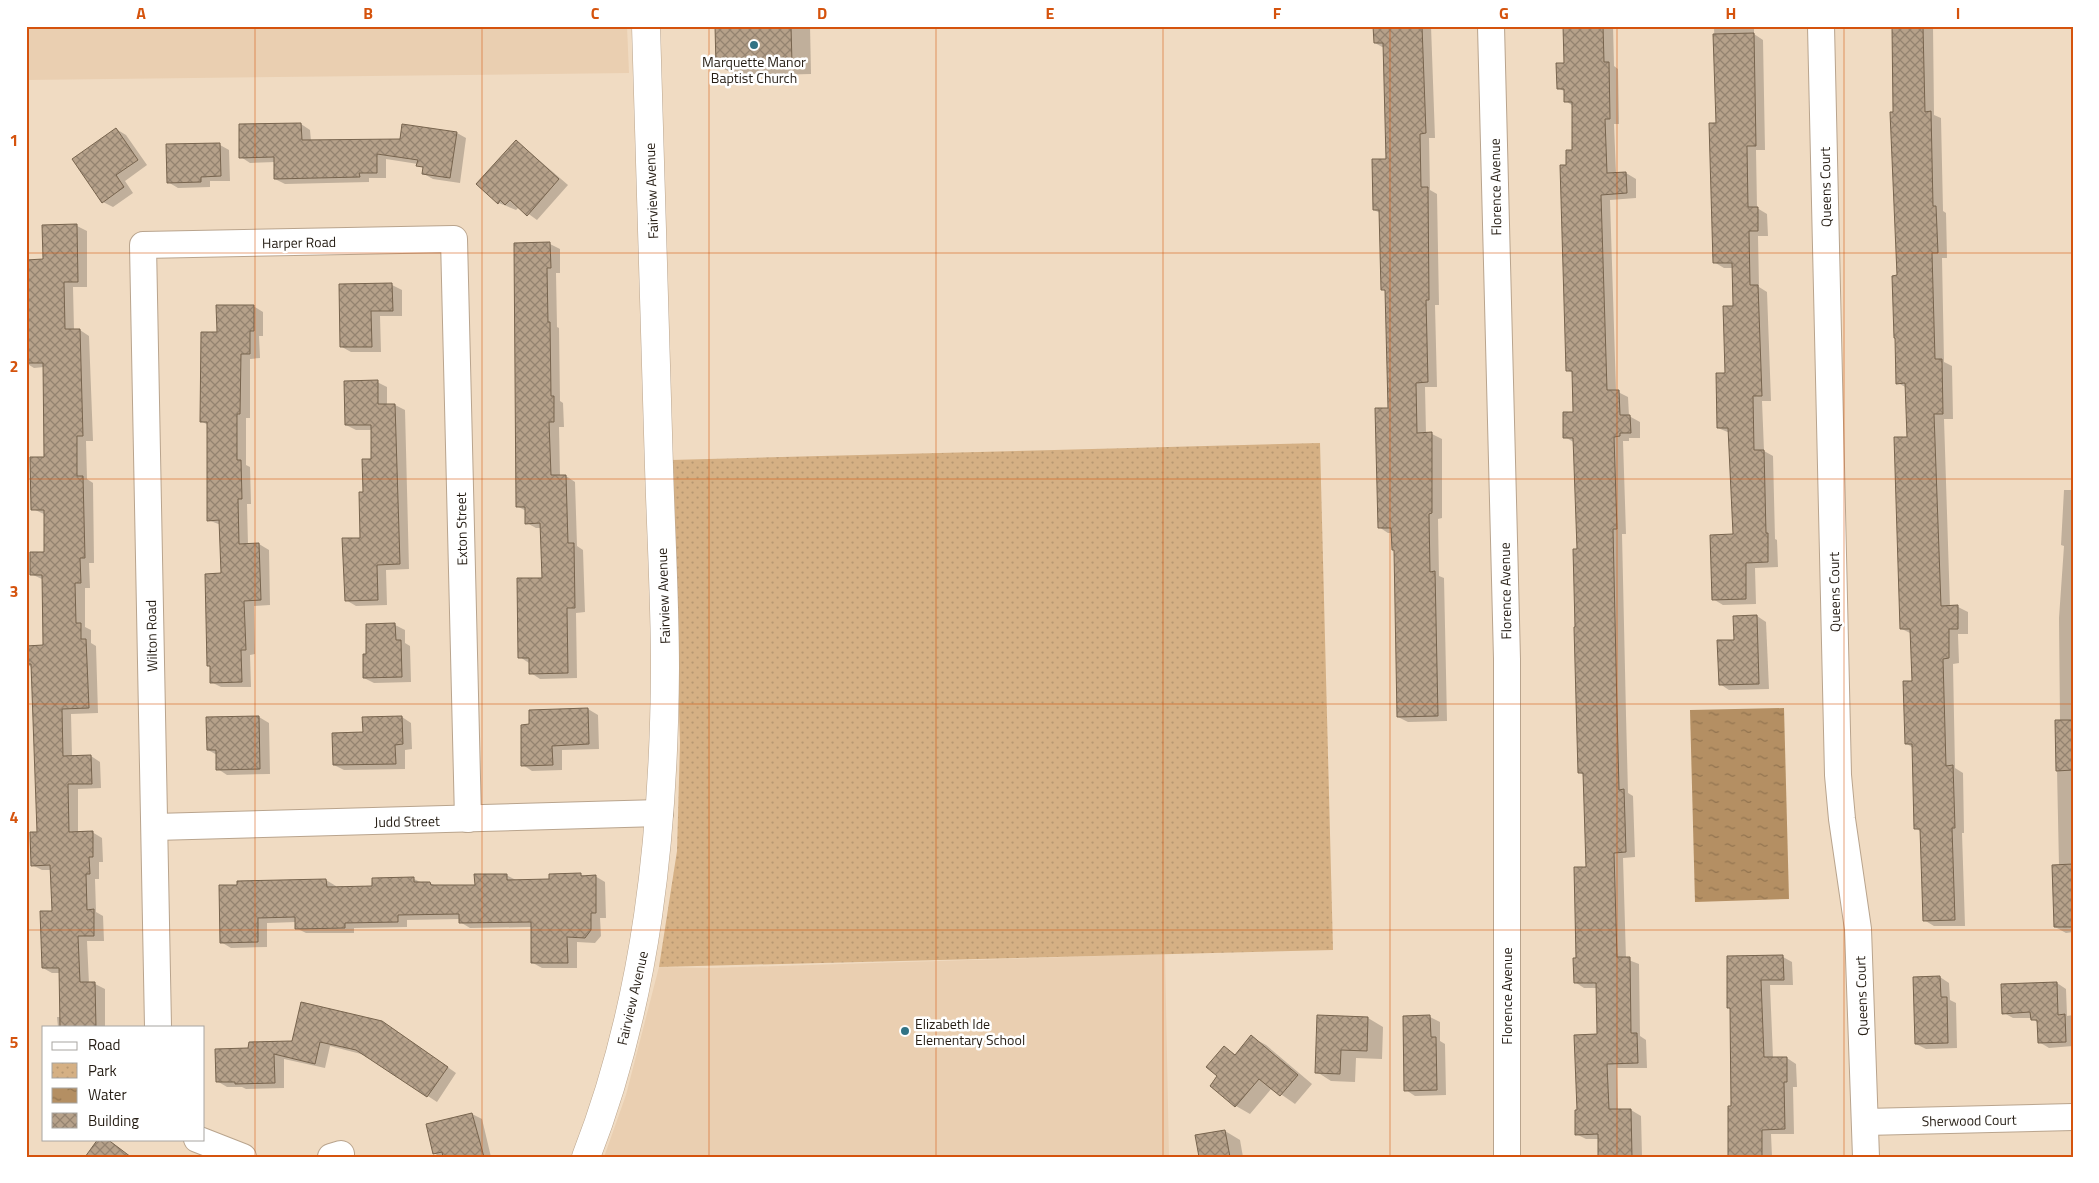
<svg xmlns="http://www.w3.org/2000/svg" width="2099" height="1183" font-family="'Titillium Web',sans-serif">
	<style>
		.built { fill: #eacfb1 }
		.park { fill: url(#park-dots) }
		.water { fill: url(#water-ripples) }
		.shadow { fill: #0003 }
		.building { fill: url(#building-cross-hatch); stroke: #77644e }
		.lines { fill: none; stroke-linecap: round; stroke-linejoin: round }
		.minor-casing { stroke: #b9a48d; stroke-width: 28 }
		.tertiary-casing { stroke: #b9a48d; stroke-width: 29 }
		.minor { stroke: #fff; stroke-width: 26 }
		.tertiary { stroke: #fff; stroke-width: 28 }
		.grid { fill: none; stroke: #d5530d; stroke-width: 1; stroke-opacity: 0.55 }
		.poi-dot { fill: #317385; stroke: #fff; stroke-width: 2 }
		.labels { text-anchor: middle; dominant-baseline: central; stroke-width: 5; stroke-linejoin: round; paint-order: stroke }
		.poi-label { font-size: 14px; fill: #261e15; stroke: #fff }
		.street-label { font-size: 14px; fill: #261e15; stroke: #fff }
		.neatline { fill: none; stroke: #d5530d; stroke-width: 2 }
		.grid-label { font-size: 16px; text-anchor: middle; font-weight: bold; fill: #d5530d }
	</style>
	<defs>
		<pattern id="park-dots" width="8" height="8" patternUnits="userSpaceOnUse" patternTransform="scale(1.25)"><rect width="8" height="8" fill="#d5b084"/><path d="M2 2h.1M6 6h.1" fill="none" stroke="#b79771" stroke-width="1.8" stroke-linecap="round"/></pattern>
		<pattern id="water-ripples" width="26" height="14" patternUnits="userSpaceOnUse" patternTransform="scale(1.25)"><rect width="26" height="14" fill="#b48f63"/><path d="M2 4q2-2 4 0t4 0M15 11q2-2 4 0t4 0" fill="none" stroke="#927450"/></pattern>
		<pattern id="building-cross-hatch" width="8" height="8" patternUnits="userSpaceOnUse" patternTransform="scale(1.25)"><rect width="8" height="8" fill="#b6a18a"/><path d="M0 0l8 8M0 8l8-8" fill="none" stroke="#948370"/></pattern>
	</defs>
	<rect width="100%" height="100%" fill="#f0dbc2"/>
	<g class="built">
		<path d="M26,26H627L629,73L26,80Z"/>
		<path d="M1165,954L1169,1157H604L626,1095L659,967L710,968Z"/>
	</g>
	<path class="park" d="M1320,443L1333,950L659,967L677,851L680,743L671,460Z"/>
	<path class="water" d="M1784,708L1789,899L1695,902L1690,710Z"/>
	<g class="shadow">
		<path d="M716,26H810L811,74L737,76L717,65Z"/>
		<path d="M1375,26H1431L1435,138H1429L1430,190L1437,194L1439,305H1435L1437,387H1425L1426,434H1432L1442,439V518L1438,519L1439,576L1444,578L1447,721L1408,722L1398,717L1395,550L1393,533H1388L1379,527L1389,409L1386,291L1382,289L1380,213L1374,210L1387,160L1384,48L1375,43Z"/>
		<path d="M1564,26H1613L1614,66L1618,69L1619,124H1614L1616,174L1626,173L1636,179V198L1610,200L1616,391L1628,397L1629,416L1640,422V438H1629V441H1623L1626,534H1622L1626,715L1628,793L1633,796L1635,857L1623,858L1626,959L1639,964L1640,1036L1646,1040L1647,1068H1617L1618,1110H1631L1641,1116L1642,1157H1600L1599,1139H1586L1576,1134L1578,1111L1598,1035V988H1584L1575,982L1587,868L1584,775L1579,772L1576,628L1578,550L1575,443L1565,437L1574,414L1573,373L1568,370L1567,166L1574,151L1573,106L1566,101V92L1558,88L1565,64Z"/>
		<path d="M1714,26H1754V34L1763,40L1765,150H1756L1757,208L1767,214L1768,236H1758L1759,287L1767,292L1771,401H1762L1764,451L1773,456L1775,539L1777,540L1778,567L1755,568L1756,604L1723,605L1713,599L1734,535L1730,433L1718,428L1734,307L1733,268H1724L1714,262L1717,124Z"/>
		<path d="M1893,26H1933L1934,115L1941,118L1943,211L1946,213L1947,258H1942L1944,362L1952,366L1953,419H1944L1950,607H1958L1968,612V634H1958L1959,663L1953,664L1955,768L1963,773L1964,833H1962L1965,926H1934L1924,920L1921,832L1916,828L1913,748L1906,743L1913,682L1912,634L1902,629L1908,438L1907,388L1898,383V277Z"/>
		<path d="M301,124L310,130L311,141L401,140L457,133L466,138L460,183L433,179L424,174V169L418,164L386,159V178H369V182L285,184L275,179V162L250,163L241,157Z"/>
		<path d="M116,129L126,135L147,165L125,181L133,193L113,207L103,202Z"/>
		<path d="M516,142L525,148L568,185L537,220L519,207L516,210L499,203L478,184Z"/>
		<path d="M220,145L229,150L230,181H210V187L178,188L168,182Z"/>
		<path d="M77,226L87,231V287H73L74,330H80L89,336L93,441H86L87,479L93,483L94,563H89L90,588H85V627L91,630V643L96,646L98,713L71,714L72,757L91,756L100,762L101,788L78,789V833L92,832L102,838L103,862H99V879H95L96,912L103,916L104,941H87L89,984H95L105,989V1027H58L57,1017H61L60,973H52L43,968L53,912L52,870H42L32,865L38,834L36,740L34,739L33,668L26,664V647H45L44,580L31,574L46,553V515L33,509L46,458L44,367L34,368L26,363L44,261Z"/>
		<path d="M516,244H550L560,249V273H556L557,327L559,328L560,401L563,403L564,427H559L560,476H566L575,482L577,546L583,550L585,612L576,613L577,678L540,679L531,673L529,663L520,657L543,579L541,528H536L527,523L526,511L517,506Z"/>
		<path d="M392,285L402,290V316H380L381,352H351L342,347L340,286Z"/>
		<path d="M253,306L263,312V336H259L260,358L250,359V418H246V465L250,467L251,504H247L248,545L259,544L269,550L270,605L254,606L255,654L250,655L251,687H221L211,682V667L208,665L222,575L221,525L208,520V425L201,421L218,333Z"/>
		<path d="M377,382L387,387V405H395L405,410L409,569L386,570L387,605L356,606L346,600L361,539L364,493L372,460V430H356L346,425Z"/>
		<path d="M2072,416H2073V932L2066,933L2055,927L2059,866L2056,721H2060L2059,618L2064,546L2061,545L2064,490H2072Z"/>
		<path d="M1757,616L1766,622L1769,689L1729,690L1720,684L1736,641Z"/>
		<path d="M367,625H395L405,630V643L410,646L411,682L374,683L364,678L368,655Z"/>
		<path d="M588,709L598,715L599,749L562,750V770L532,771L523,765L530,725V711Z"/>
		<path d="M259,717L269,723L270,774L227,775L218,769L217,755L208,750Z"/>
		<path d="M402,717L411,723L412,749L405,750V769L344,770L334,765L364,734Z"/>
		<path d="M506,875L516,880H550L581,875L584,877L595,876L605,882L606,918H600L601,936L595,943L577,942V968H542L533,963L532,927L470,928L460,922V919L407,920V927L354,928V933H306L296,928V922L267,923V947L231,948L221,942V887L326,880L336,886V888H373L414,879L422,883H430L436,886H476Z"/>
		<path d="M1783,957L1792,962L1793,985H1770L1773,1058H1787L1796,1064L1797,1087H1793L1794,1134H1771L1772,1157H1730L1733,1107L1731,1009L1729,1008Z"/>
		<path d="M1940,977L1949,983L1950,1000L1956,1003L1957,1048L1926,1049L1916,1044Z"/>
		<path d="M2057,983L2066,989L2067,1016L2073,1015V1046L2049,1048L2039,1042L2038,1023L2032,1018H2013L2004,1013Z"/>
		<path d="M1318,1016L1368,1018L1383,1027L1382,1059L1356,1058L1355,1082L1331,1081L1317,1072Z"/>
		<path d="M1430,1017L1440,1022V1041L1445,1044L1446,1095L1415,1096L1406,1090Z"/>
		<path d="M392,1028L456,1073L437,1102L365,1055L330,1046L325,1068L284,1059V1088L246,1089L242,1087H227L217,1081L249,1049Z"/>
		<path d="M1251,1037L1266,1045L1312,1084L1295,1104L1272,1088L1250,1114L1236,1106L1219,1076L1224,1048L1236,1055Z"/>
		<path d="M472,1114L482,1119L491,1157H440L434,1153Z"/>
		<path d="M1225,1131L1240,1140L1243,1157H1200Z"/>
	</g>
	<g class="building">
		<path d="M715,26H791L792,64L716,66Z"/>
		<path d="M1373,26H1422L1426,133L1420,134L1421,187H1428L1429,300H1426L1428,382L1416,383L1417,433L1432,432V513L1429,514L1430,572L1435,571L1438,716L1397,717L1394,550H1392L1391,528H1378L1375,408H1388L1385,290H1381L1379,210H1373L1372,159H1386L1383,43H1374Z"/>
		<path d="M1563,26H1603L1604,62H1609L1610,119H1605L1607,173L1626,172L1627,193L1601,195L1607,390H1619L1620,415H1630L1631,433H1620V436L1614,437L1617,529H1613L1617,709L1619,790L1624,789L1626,852L1614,853L1617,957H1630L1631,1033H1637L1638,1063L1607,1064L1609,1109H1631L1632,1157H1598V1134L1575,1135V1110H1577L1574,1035L1597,1034L1596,983H1574L1573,958H1576L1574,867H1586L1583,773H1578L1574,627H1575L1573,549H1577L1573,438H1563V412H1573L1572,371H1566L1560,165H1566V150H1572V102H1564V89H1557L1556,63H1564Z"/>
		<path d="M1892,27H1923L1925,112L1931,111L1933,206H1936L1938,253H1932L1935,359H1942L1943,414H1934L1941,606L1958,605V629H1949V658L1943,659L1946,766L1953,765L1955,828H1952L1955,920L1923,921L1920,829H1914L1912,744H1905L1903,681H1912L1910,629H1900L1894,437H1907L1905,383L1896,384L1895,338H1894L1892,276L1897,275L1890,112H1893Z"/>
		<path d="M1754,33L1756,146H1747L1748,207H1758V231H1749L1750,285H1758L1762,396H1753L1754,450H1764L1766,533H1768V562L1746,563V599L1712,600L1710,535L1733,534L1728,428H1717L1716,373H1725L1723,306H1733L1732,263H1713L1709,123H1716L1713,34Z"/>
		<path d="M301,123L302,140L400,139L402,124L457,132L450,178L422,174L423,167L416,166L418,160L377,154V173H359L360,177L274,179V157L239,158V124Z"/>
		<path d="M116,128L138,160L116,175L124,187L102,203L72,159Z"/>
		<path d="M516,140L559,179L527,216L510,200L505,205L500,200L498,204L476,184Z"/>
		<path d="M220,143L221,176L201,177V182L167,183L166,144Z"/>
		<path d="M77,224L78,282H64L65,329H80L83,436H77V476H83L85,558H80L81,583H75L76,623H81V639H86L89,708L62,709L63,756L91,755L92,784H68L69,832L93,831V857H89L90,874H86L87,910L94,909V936H78L80,982H95L96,1027H60L59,968H42L40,911H52L50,865L31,866L30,832H37L31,664H26V646L43,645L42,575H30V552H44V510H31L30,457H44L43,363H26V260L43,259L42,225Z"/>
		<path d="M550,242L551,268H547L548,322H550L551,396H554V422H549L551,475H566L568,543H574L575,608H567L568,673L529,674V658H518L517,578H542L540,523L525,524V507H516L514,243Z"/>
		<path d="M392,283L393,311H371L372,347H340L339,284Z"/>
		<path d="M216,305H254V331H250V354H241L240,414H237V460H241L242,499H238L239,544L259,543L261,600L244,601L246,650H241L242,682L210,683V666H207L205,574L221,573L219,520L207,521V422H200L201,332H217Z"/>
		<path d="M378,380V404H395L400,564L377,565L378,600L345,601L342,538H360L359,492H363L362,459H371V425H345L344,381Z"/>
		<path d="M1757,615L1759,684L1719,685L1717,640H1734L1733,616Z"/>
		<path d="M395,623L396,640H401L402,677L363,678V654H366V624Z"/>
		<path d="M588,708L589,744L552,746L553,765L521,766V725L529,724V710Z"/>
		<path d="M259,716L260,769L216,770V750H207L206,717Z"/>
		<path d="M402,716L403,744L395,745L396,764L333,765L332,733L363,732L362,717Z"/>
		<path d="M2055,720H2073V770L2056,771Z"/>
		<path d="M2073,864V927H2054L2052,865Z"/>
		<path d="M581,873V876L596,875V913H591V930L585,938L567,937L568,963H531V922L459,923V914L398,915V922L345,923V928L295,929V917L258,918V942L220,943L219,885H237V881L326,879L327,887L372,886V878L414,877V882H430L431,885H475L474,874H507V880L549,879V874Z"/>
		<path d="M1783,955L1784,980H1761L1764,1057H1787V1082H1784L1785,1129L1762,1130V1157H1728V1106H1731L1730,1008H1727V956Z"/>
		<path d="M1940,976L1941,997H1947L1948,1043L1915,1044L1913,977Z"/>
		<path d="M2057,982L2058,1015L2065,1014L2066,1042L2038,1043L2037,1020H2031L2030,1012L2002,1014L2001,984Z"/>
		<path d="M301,1002L382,1021L448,1067L427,1097L356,1050L320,1042L315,1064L274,1054L275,1083L235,1084V1082H216L215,1049L248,1048L249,1042L292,1041Z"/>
		<path d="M1317,1015L1368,1017L1367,1051L1341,1050L1340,1074L1315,1073Z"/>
		<path d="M1430,1015L1431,1037H1436L1437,1090L1404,1091L1403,1016Z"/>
		<path d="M1251,1035L1298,1075L1280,1096L1259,1079L1235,1107L1210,1086L1217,1076L1206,1067L1224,1046L1235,1055Z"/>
		<path d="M472,1113L484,1157H443L442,1152L433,1154L426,1124Z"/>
		<path d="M1225,1130L1230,1157H1199L1195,1135Z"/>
		<path d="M98,1139H107L131,1157H85Z"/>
	</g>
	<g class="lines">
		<defs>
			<g id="minor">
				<path d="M1491,26L1507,659V1157"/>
				<path d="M1821,26L1838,775L1842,819L1858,929L1866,1157"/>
				<path d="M155,827L660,813"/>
				<path d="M158,1027L143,245L454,239L468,819"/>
				<path d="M1865,1122L2073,1117"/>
				<path d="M197,1139L243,1157"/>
				<path d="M331,1157L341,1154"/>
			</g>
			<path id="tertiary" d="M586,1157C647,1001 664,833 665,668C665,601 661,534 659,467C654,320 650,173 646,26"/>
		</defs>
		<use href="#minor" class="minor-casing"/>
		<use href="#tertiary" class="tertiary-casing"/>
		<use href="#minor" class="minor"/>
		<use href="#tertiary" class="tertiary"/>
	</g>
	<path class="grid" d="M255,26V1157M482,26V1157M709,26V1157M936,26V1157M1163,26V1157M1390,26V1157M1617,26V1157M1844,26V1157M26,253H2073M26,479H2073M26,704H2073M26,930H2073"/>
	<g class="poi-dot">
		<circle cx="754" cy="45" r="5"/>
		<circle cx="905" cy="1031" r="5"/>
	</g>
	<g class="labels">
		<g class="poi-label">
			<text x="754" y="61">Marquette Manor<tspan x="754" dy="16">Baptist Church</tspan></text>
			<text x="915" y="1023" text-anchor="start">Elizabeth Ide<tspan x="915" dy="16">Elementary School</tspan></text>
		</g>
		<g class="street-label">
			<text transform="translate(1495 187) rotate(-91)">Florence Avenue</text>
			<text transform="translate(1825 187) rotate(-91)">Queens Court</text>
			<text transform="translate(651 191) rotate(-92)">Fairview Avenue</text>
			<text transform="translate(299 242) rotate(-1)">Harper Road</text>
			<text transform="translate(461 529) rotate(-91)">Exton Street</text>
			<text transform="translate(1505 591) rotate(-91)">Florence Avenue</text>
			<text transform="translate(1834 592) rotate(-91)">Queens Court</text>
			<text transform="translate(663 596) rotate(-92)">Fairview Avenue</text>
			<text transform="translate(151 636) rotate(-91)">Wilton Road</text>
			<text transform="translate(407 821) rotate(-1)">Judd Street</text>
			<text transform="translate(1506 996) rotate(-90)">Florence Avenue</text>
			<text transform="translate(1861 996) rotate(-92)">Queens Court</text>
			<text transform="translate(632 998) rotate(-77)">Fairview Avenue</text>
			<text transform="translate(1969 1120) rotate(-1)">Sherwood Court</text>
		</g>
	</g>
	<rect width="2099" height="1183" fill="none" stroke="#ffffff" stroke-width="55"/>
	<rect x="42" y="1026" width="162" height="115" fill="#ffffff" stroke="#a8a5a1"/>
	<rect x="52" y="1042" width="25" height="8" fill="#ffffff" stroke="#a8a5a1"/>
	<text x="88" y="1050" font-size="15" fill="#261e15">Road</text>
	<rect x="52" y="1063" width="25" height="15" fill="url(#park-dots)" stroke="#a8a5a1"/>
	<text x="88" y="1076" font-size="15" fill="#261e15">Park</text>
	<rect x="52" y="1088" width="25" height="15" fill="url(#water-ripples)" stroke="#a8a5a1"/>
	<text x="88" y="1100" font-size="15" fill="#261e15">Water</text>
	<rect x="52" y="1113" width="25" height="15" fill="url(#building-cross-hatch)" stroke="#a8a5a1"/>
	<text x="88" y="1126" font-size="15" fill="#261e15">Building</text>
	<rect x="28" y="28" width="2044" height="1128" class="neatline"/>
	<g class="grid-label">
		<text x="141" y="19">A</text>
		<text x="368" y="19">B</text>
		<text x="595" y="19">C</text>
		<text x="822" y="19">D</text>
		<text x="1050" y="19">E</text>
		<text x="1277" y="19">F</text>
		<text x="1504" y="19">G</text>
		<text x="1731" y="19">H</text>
		<text x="1958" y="19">I</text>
		<text x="14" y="146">1</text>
		<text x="14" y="372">2</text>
		<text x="14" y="597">3</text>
		<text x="14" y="823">4</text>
		<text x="14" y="1048">5</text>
	</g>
</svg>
